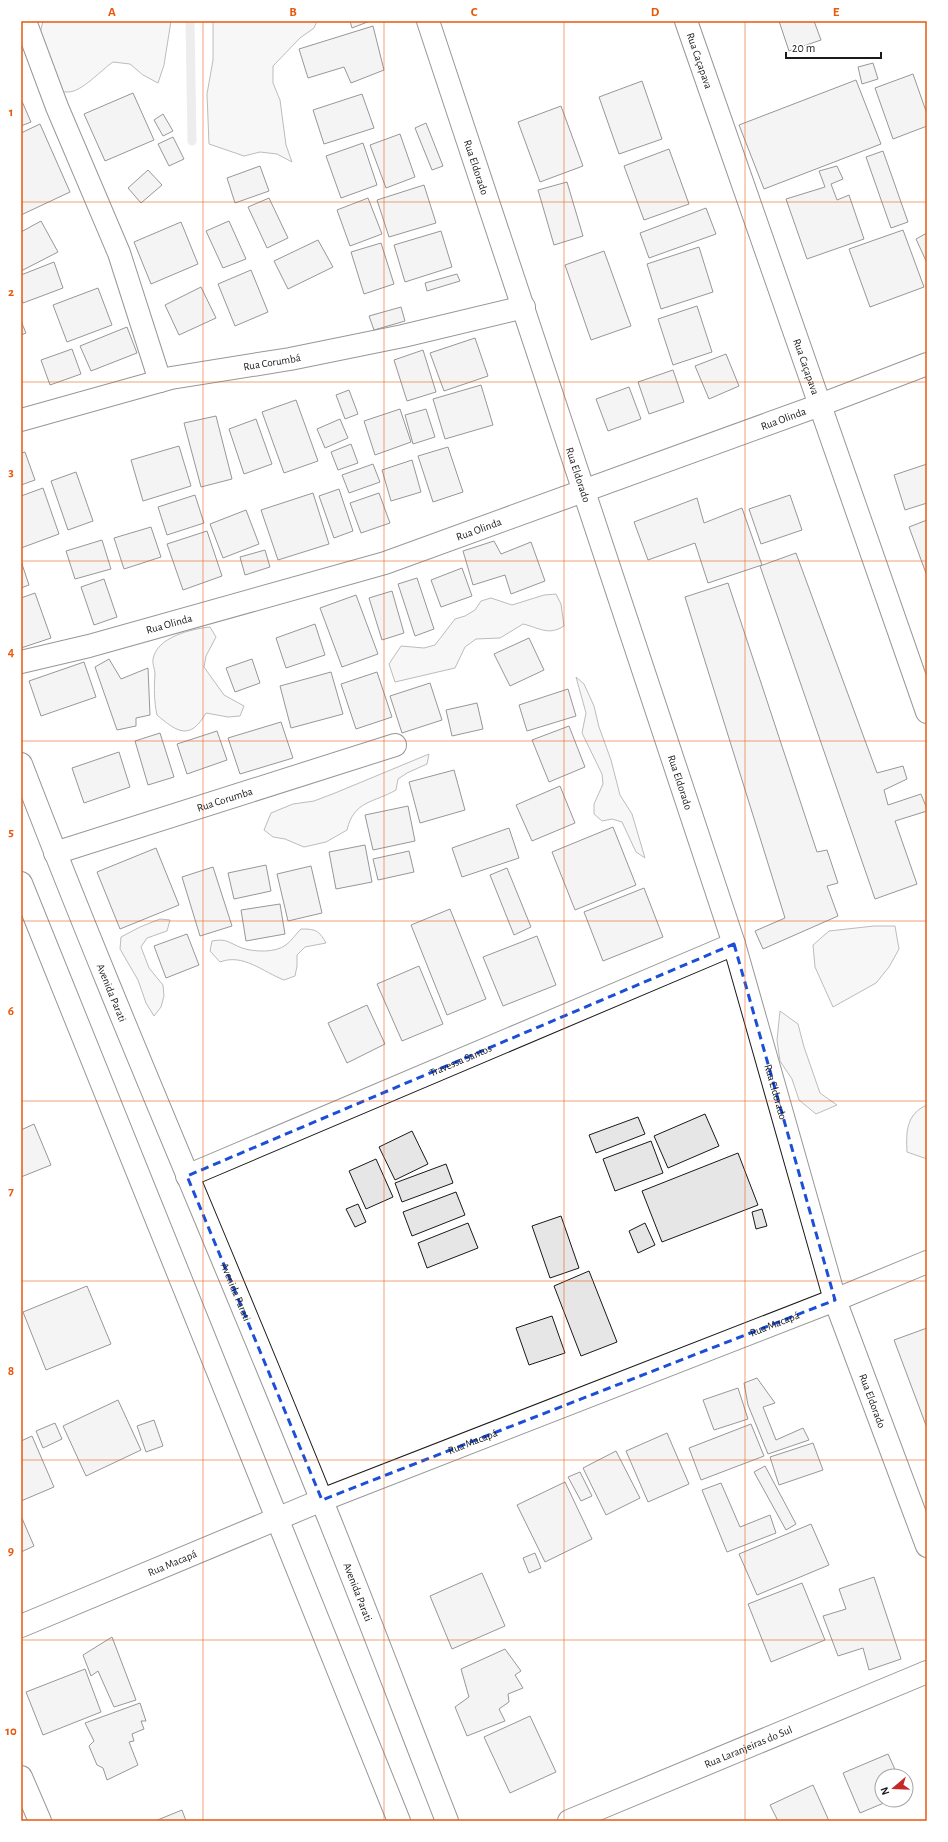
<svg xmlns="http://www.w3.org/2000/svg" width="948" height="1842" font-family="'Alegreya Sans',sans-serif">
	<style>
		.green { fill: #ededed; stroke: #6a6a6a }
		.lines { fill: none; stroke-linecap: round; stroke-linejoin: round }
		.stream { stroke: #d7d7d7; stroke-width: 9 }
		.building { fill: #e6e6e6; stroke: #1a1a1a }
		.minor-casing { stroke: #1a1a1a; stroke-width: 24 }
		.minor { stroke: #fff; stroke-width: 22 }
		.marked { fill: none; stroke: #1d4ed8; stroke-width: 3; stroke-dasharray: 8 5; stroke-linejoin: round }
		.grid { fill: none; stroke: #e8590c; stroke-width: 1; stroke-opacity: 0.55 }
		.labels { text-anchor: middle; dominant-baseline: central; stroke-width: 3; stroke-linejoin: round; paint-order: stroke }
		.street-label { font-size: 11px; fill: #1a1a1a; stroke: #fff }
		.neatline { fill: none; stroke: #e8590c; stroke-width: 1.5 }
		.grid-label { font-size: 13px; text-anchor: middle; font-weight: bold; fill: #e8590c }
	</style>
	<rect width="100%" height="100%" fill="#fff"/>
	<g class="green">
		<path d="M43,21H171L164,65L158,83L143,75L130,64L113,62C101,70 82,92 68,92C63,92 58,91 52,90L39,38Z"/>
		<path d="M213,21H317L314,28L300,38L273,66V83L280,100L286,145L292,162L277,154L260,152L244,156L209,144L207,94L213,60Z"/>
		<path d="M556,594L561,604L564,626C548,636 540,628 523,624L500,638L476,639L465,647L455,668L395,682L389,664L401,646L424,648L435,645L455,619L465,616L475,610L481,601L491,598L512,605L544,595Z"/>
		<path d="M210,627L216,637L206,656L204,667L224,695L244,706L240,716L228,717L206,713C190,741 177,732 157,715C154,701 154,688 155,674C155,669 152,664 153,659C157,637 191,629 210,627Z"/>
		<path d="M576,677L584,684L594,706L599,727L611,760L620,795L632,814L645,858L636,852L622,822L612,819L602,821L594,814V804L603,784L602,774L582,733L586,713Z"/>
		<path d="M429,754L427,764L407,773L398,779L396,790C374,803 354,800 347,830L326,842L304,847L285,839L273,837L264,830L271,813L293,804L314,801L335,793Z"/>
		<path d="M160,919L170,920L167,931L147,938L141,947L149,968L163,985L164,996L161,1007L154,1016L146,1003L138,980L120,949L121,937L140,927Z"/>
		<path d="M874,926H895L899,949L889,967L876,983L833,1007L815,967L813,945L829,931Z"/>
		<path d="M301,929C315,929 319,930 326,943L305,947L297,955V966L295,976L284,980C263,972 243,953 220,962L210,951L212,941C227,938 229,943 242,948C254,952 275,953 286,945C291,941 296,934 301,929Z"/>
		<path d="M780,1011L798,1024L804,1047L820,1093L837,1105L816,1114L799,1100L792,1079L780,1061L777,1040Z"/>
		<path d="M927,1105V1159L907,1152C906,1132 906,1114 927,1105Z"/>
	</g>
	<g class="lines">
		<path class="stream" d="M190,21L192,141"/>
	</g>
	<g class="building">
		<path d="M350,21H370L352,28Z"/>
		<path d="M779,21H814L821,40L789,51Z"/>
		<path d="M373,26L384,70L351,83L344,67L308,78L299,49Z"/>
		<path d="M873,63L878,79L862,84L858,67Z"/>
		<path d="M913,74L927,114V126L893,139L875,88Z"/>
		<path d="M856,80L881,144L764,189L739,125Z"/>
		<path d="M642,81L662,139L619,154L599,97Z"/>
		<path d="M133,93L154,140L105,161L84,114Z"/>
		<path d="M362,94L374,128L324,144L313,110Z"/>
		<path d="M21,99L31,122L21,126Z"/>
		<path d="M561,106L583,166L540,182L518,122Z"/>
		<path d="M163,114L173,131L163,136L154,120Z"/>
		<path d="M426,123L443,166L432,170L415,128Z"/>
		<path d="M40,124L70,192L21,215V133Z"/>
		<path d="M400,134L415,177L386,188L370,145Z"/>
		<path d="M173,137L184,159L169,166L158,144Z"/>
		<path d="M363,143L377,185L341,198L326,156Z"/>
		<path d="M669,149L689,204L644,220L624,166Z"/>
		<path d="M883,151L908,222L891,228L866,157Z"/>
		<path d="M260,166L269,191L235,203L227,178Z"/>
		<path d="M837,166L843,179L831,184L837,200L849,195L864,239L807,259L786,199L825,187L819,171Z"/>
		<path d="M148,170L162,185L141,203L128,188Z"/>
		<path d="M567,182L583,236L554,245L538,190Z"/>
		<path d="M424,185L436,223L389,237L377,200Z"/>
		<path d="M269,198L288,238L267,248L248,207Z"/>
		<path d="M368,198L382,234L350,246L337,210Z"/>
		<path d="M706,208L716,234L649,258L640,233Z"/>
		<path d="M41,221L58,252L21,271V232Z"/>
		<path d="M229,221L246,259L223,268L206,231Z"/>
		<path d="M181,222L198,264L151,284L134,242Z"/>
		<path d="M903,230L924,287L870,307L849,249Z"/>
		<path d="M441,231L452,267L405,282L394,245Z"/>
		<path d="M927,233V263L916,239Z"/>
		<path d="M318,240L333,267L288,289L274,261Z"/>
		<path d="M381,243L394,284L364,294L351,252Z"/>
		<path d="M699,247L713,292L661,309L647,264Z"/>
		<path d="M604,251L631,326L591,340L565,265Z"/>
		<path d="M54,262L63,288L23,303L21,298V275Z"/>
		<path d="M251,270L268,312L235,326L218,284Z"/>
		<path d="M457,274L460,281L427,291L425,283Z"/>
		<path d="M201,287L216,318L179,335L165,305Z"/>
		<path d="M98,288L112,325L67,342L53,305Z"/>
		<path d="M697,306L712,352L673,365L658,319Z"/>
		<path d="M401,307L405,321L374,330L369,316Z"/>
		<path d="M21,321L26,333L21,335Z"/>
		<path d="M127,327L137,353L91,371L80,346Z"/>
		<path d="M475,338L488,376L444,391L430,353Z"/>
		<path d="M72,349L81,374L50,385L41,360Z"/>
		<path d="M423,350L436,392L407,401L394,360Z"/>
		<path d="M726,354L739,386L709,399L695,366Z"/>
		<path d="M673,370L684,402L649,414L638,382Z"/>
		<path d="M481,385L493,425L445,439L433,399Z"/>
		<path d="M629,387L641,419L608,431L596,399Z"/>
		<path d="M349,390L358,414L345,419L336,395Z"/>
		<path d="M296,400L318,461L284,473L262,412Z"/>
		<path d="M400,409L411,442L375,455L364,421Z"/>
		<path d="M426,409L435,437L413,444L405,415Z"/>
		<path d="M216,416L232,479L201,487L184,423Z"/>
		<path d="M256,419L272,464L244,474L229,429Z"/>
		<path d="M340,419L348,438L325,448L317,429Z"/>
		<path d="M351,444L358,463L338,470L331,452Z"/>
		<path d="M179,446L191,486L143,501L131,460Z"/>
		<path d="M448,447L463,492L433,502L418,456Z"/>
		<path d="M25,452L35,480L21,485V453Z"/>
		<path d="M412,460L421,492L391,501L382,470Z"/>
		<path d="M373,464L380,482L349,493L342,475Z"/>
		<path d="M927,464V503L905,510L894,475Z"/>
		<path d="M76,472L93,521L68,530L51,481Z"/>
		<path d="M43,488L59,534L21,548V496Z"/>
		<path d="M339,489L353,531L334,538L319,496Z"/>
		<path d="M313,493L329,544L278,560L261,510Z"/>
		<path d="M379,493L390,523L361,533L350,503Z"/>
		<path d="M195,495L204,523L167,535L158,507Z"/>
		<path d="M790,495L802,530L761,544L749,509Z"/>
		<path d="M697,498L704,523L742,508L762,565L708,583L695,543L648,560L634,522Z"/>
		<path d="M246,510L259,544L223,558L210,524Z"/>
		<path d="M927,520V576L909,527Z"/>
		<path d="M151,527L161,557L124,569L114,538Z"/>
		<path d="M207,531L222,576L183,590L167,544Z"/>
		<path d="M102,540L111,569L75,579L66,551Z"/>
		<path d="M494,541L501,554L531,542L545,581L511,594L505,575L473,585L463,551Z"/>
		<path d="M265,550L270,567L245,575L240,557Z"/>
		<path d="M796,553L877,773L903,766L907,779L884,790L888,805L921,794L927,809V811L895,821L917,884L875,899L760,566Z"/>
		<path d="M21,561L29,585L21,588Z"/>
		<path d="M462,568L472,596L441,607L431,580Z"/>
		<path d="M417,578L434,629L415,636L398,584Z"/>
		<path d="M104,579L117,617L94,625L81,587Z"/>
		<path d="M728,583L817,852L827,850L838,883L827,886L838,916L763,949L755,931L785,918L685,597Z"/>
		<path d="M392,591L404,633L382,640L369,598Z"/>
		<path d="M35,593L51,638L21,648V598Z"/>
		<path d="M356,595L378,654L342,667L320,608Z"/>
		<path d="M315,624L325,655L286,668L276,638Z"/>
		<path d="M529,638L544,670L510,686L494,654Z"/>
		<path d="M109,659L121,679L148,668L150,715L136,718V726L117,730L95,667Z"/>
		<path d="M252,659L260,683L235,692L226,668Z"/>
		<path d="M84,662L96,697L41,716L29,681Z"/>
		<path d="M331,672L343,714L291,728L280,686Z"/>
		<path d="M377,672L392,717L356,729L341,684Z"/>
		<path d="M430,683L442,720L402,733L390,696Z"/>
		<path d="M568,689L576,716L527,731L519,705Z"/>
		<path d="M477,703L483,729L452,736L446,710Z"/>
		<path d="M281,722L293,758L240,774L228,738Z"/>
		<path d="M569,726L585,767L549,782L532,740Z"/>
		<path d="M217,731L227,760L187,774L177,744Z"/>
		<path d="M160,733L174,777L148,785L135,741Z"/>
		<path d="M119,752L130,787L84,803L72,768Z"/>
		<path d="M454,770L465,810L420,823L409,782Z"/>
		<path d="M560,786L575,823L532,841L516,805Z"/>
		<path d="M408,806L415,841L373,850L365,815Z"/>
		<path d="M613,827L636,885L575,910L552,852Z"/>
		<path d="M509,828L519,858L462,877L452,848Z"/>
		<path d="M365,845L372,882L336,889L329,852Z"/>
		<path d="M156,848L179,905L120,929L97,872Z"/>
		<path d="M409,851L414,872L378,880L373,859Z"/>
		<path d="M266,865L271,891L234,899L228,873Z"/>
		<path d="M311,866L322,913L288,921L277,874Z"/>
		<path d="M213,867L232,926L200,936L182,877Z"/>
		<path d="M507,868L531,927L514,935L490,875Z"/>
		<path d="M644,888L663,937L603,961L584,912Z"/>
		<path d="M280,904L285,934L246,941L241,910Z"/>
		<path d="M450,909L486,999L447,1015L411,925Z"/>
		<path d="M187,934L199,965L166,978L154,946Z"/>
		<path d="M537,936L556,985L503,1006L483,957Z"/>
		<path d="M419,966L443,1024L402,1041L377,984Z"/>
		<path d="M367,1005L385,1044L347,1063L328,1023Z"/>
		<path d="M705,1114L719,1146L668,1168L654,1136Z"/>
		<path d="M638,1117L645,1134L596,1153L589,1135Z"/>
		<path d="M34,1124L51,1165L21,1177V1130Z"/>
		<path d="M412,1131L428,1164L395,1180L379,1147Z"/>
		<path d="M651,1141L663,1173L615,1191L603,1159Z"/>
		<path d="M738,1153L758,1205L662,1242L642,1191Z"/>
		<path d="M376,1159L393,1197L366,1209L349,1171Z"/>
		<path d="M446,1164L453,1183L402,1202L395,1183Z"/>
		<path d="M456,1192L465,1215L412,1236L403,1212Z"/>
		<path d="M358,1204L366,1222L355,1227L346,1209Z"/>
		<path d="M762,1209L767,1226L756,1229L752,1212Z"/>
		<path d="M561,1216L579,1268L550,1278L532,1226Z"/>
		<path d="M468,1223L478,1248L427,1268L418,1243Z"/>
		<path d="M645,1223L655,1245L638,1253L629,1231Z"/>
		<path d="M589,1271L617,1342L581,1356L554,1286Z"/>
		<path d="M87,1286L111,1344L46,1370L23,1312Z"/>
		<path d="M552,1316L565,1353L529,1365L516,1328Z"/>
		<path d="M927,1328V1428L894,1340Z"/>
		<path d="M757,1378L775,1403L763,1407L776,1440L803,1428L809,1440L768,1454L748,1405L744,1383Z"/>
		<path d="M738,1388L748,1419L714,1430L703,1400Z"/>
		<path d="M118,1400L141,1450L86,1476L63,1426Z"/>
		<path d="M154,1420L163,1446L146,1452L137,1426Z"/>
		<path d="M55,1423L62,1439L43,1448L36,1431Z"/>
		<path d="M751,1424L764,1456L701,1480L689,1448Z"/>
		<path d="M667,1433L689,1484L648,1502L626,1451Z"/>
		<path d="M32,1436L54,1487L21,1501V1441Z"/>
		<path d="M813,1443L823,1470L779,1485L770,1457Z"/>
		<path d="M616,1451L640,1498L606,1515L583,1468Z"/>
		<path d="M765,1466L796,1524L786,1530L754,1472Z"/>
		<path d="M580,1472L592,1496L581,1501L568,1477Z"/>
		<path d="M565,1482L592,1539L545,1562L517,1505Z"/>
		<path d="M721,1483L740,1527L770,1515L776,1533L727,1552L702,1490Z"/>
		<path d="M21,1516L34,1546L21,1552Z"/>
		<path d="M811,1524L829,1565L757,1595L739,1554Z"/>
		<path d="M535,1553L541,1568L529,1573L523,1558Z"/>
		<path d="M482,1573L505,1626L452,1649L430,1596Z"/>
		<path d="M874,1577L901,1659L869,1670L863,1648L838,1656L823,1616L846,1609L839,1589Z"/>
		<path d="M802,1583L825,1640L771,1662L748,1604Z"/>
		<path d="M112,1637L136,1700L114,1707L98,1671L91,1676L83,1655Z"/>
		<path d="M505,1649L521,1671L515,1675L523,1688L508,1694L509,1702L499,1709L505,1721L467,1736L455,1707L469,1697L461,1669Z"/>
		<path d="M85,1669L101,1712L43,1735L26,1692Z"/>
		<path d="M140,1703L146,1721H141L144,1729L132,1734L134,1741L129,1742L138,1765L107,1780L103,1768L97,1765L89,1746L94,1741L85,1723Z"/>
		<path d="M530,1716L556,1772L510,1793L484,1737Z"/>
		<path d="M888,1754L898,1776H882V1800H891L860,1813L843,1773Z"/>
		<path d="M813,1785L829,1821H778L770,1805Z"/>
		<path d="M182,1810L186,1821H155Z"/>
	</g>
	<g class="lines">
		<defs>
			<g id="minor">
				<path d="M25,21L57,107L119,253L160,381"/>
				<path id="s1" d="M428,21L734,944L835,1300L927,1546"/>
				<path id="s2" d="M686,21L927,712"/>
				<path id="s3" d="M21,420L171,378L290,359L403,336L524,307"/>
				<path id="s4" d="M21,662L89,646L385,563L820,405L927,364"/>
				<path id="s5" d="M21,764C116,1012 223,1255 322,1501C365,1607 405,1714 447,1821"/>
				<path id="s6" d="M55,853L395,745"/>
				<path d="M21,883L399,1821"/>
				<path id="s7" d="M187,1176L734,944"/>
				<path id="s8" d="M21,1626L322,1500L835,1300L927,1262"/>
				<path d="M21,1777L40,1821"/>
				<path id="s9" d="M569,1821L927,1672"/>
			</g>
		</defs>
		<use href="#minor" class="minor-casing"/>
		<use href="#minor" class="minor"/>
	</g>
	<path d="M0 0H948V1842H0ZM734,944L835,1300L322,1500L187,1176Z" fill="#fff" fill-opacity=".55" fill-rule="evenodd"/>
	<path class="marked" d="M734,944L835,1300L322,1500L187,1176Z"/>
	<path class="grid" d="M203,21V1821M384,21V1821M564,21V1821M745,21V1821M21,202H927M21,382H927M21,561H927M21,741H927M21,921H927M21,1101H927M21,1281H927M21,1460H927M21,1640H927"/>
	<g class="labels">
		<g class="street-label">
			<text stroke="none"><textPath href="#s2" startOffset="42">Rua Caçapava</textPath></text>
			<text stroke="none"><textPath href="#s1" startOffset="154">Rua Eldorado</textPath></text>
			<text stroke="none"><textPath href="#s3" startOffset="258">Rua Corumbá</textPath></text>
			<text stroke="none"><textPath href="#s2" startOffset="366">Rua Caçapava</textPath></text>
			<text stroke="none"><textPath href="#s4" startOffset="801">Rua Olinda</textPath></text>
			<text stroke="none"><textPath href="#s1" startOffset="478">Rua Eldorado</textPath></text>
			<text stroke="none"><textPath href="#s4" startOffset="477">Rua Olinda</textPath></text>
			<text stroke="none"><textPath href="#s4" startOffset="153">Rua Olinda</textPath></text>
			<text stroke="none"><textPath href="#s1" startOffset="802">Rua Eldorado</textPath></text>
			<text stroke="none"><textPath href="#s6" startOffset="178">Rua Corumba</textPath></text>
			<text stroke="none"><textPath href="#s5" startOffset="246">Avenida Parati</textPath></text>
			<text stroke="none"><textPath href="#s7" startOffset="297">Travessa Santos</textPath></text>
			<text stroke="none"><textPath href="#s1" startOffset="1126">Rua Eldorado</textPath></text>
			<text stroke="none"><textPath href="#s5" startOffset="570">Avenida Parati</textPath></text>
			<text stroke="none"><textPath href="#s8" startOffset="812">Rua Macapá</textPath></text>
			<text stroke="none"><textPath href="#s1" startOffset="1450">Rua Eldorado</textPath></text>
			<text stroke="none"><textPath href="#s8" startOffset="488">Rua Macapá</textPath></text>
			<text stroke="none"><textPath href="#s8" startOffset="164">Rua Macapá</textPath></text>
			<text stroke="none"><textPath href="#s5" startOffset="894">Avenida Parati</textPath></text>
			<text stroke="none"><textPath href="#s9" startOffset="194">Rua Laranjeiras do Sul</textPath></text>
		</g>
	</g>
	<rect width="948" height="1842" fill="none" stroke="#ffffff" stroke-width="44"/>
	<g transform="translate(894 1788) rotate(251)"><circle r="19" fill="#ffffff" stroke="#a3a3a3"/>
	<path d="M0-3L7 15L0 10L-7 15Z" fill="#c62828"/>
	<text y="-6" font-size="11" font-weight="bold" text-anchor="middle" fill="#1a1a1a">N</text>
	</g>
	<path d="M786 52v6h95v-6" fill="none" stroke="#1a1a1a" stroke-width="2"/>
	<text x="792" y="52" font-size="12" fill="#1a1a1a" stroke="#ffffff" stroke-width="3" paint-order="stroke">20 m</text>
	<rect x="22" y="22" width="904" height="1798" class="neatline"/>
	<g class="grid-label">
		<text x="112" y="16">A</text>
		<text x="293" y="16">B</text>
		<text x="474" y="16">C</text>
		<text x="655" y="16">D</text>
		<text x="836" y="16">E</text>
		<text x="11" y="116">1</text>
		<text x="11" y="296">2</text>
		<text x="11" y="476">3</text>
		<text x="11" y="656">4</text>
		<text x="11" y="836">5</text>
		<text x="11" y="1015">6</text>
		<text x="11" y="1195">7</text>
		<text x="11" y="1375">8</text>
		<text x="11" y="1555">9</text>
		<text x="11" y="1735">10</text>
	</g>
</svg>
